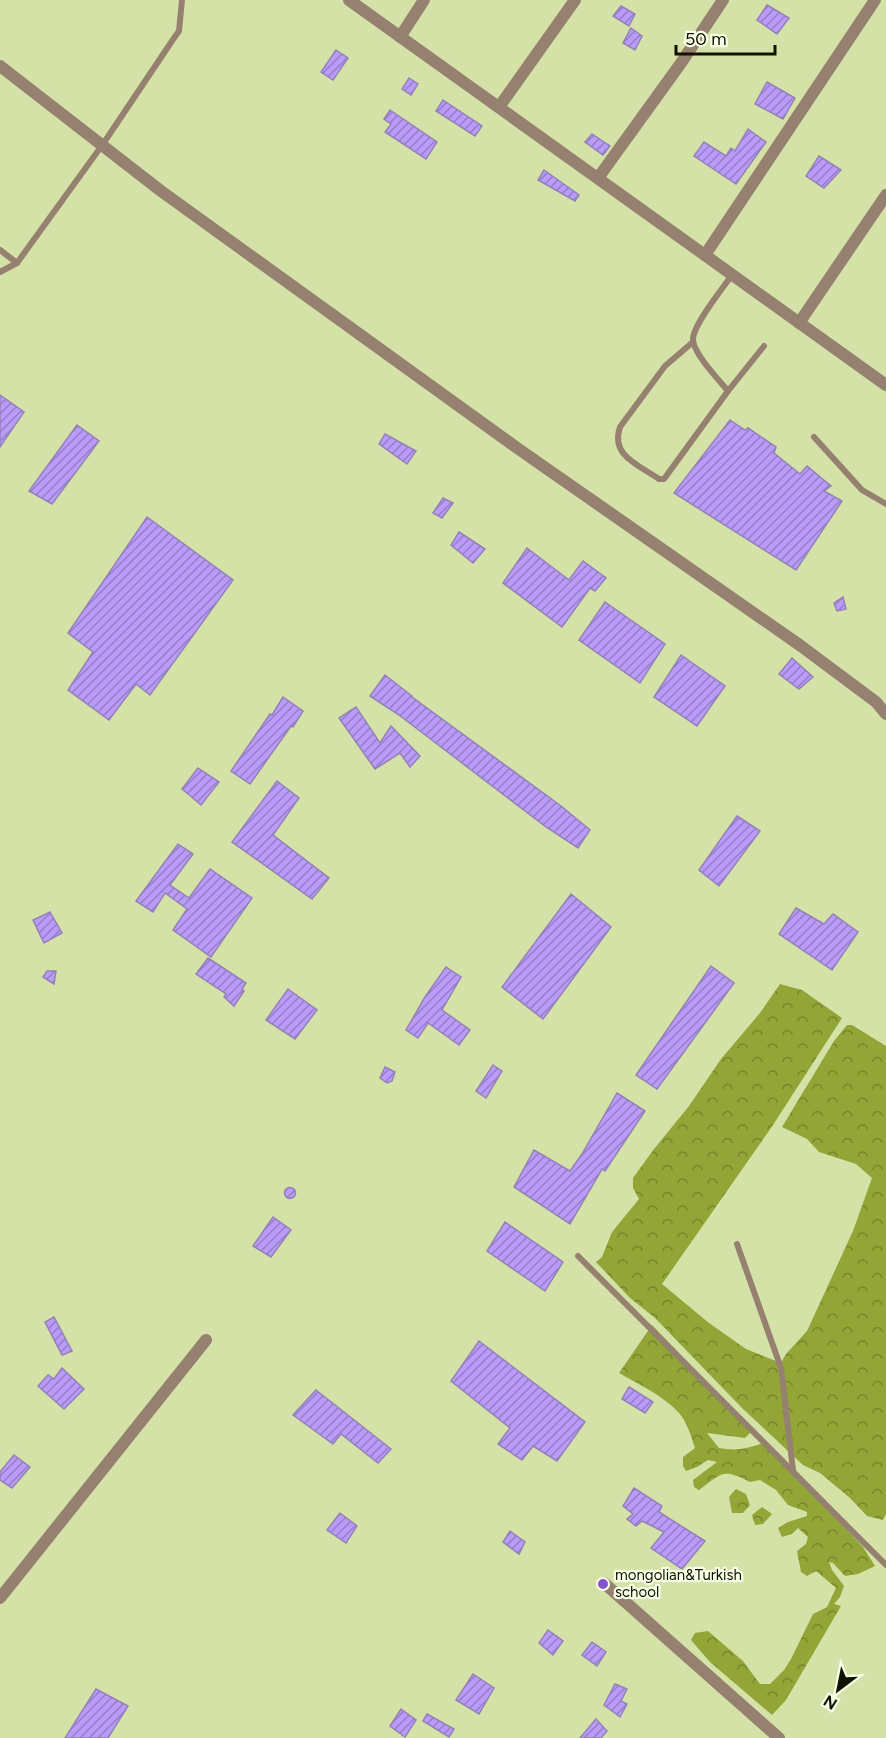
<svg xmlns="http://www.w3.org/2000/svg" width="886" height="1738" font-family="Figtree,sans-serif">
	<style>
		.forest { fill: url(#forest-crowns) }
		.building { fill: url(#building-hatch); stroke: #9282b7; stroke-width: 1.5 }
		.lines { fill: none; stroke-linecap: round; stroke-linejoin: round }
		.lane { stroke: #968070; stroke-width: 6 }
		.street { stroke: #968070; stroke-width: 12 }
		.poi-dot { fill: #8455ce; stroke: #f9ffe7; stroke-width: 2 }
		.labels { text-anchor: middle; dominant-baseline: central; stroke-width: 4.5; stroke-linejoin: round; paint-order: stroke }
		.poi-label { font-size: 15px; fill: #0f1300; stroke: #f9ffe7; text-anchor: start }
	</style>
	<defs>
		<pattern id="forest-crowns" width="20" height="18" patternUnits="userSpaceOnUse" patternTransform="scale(1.5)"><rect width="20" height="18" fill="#92a536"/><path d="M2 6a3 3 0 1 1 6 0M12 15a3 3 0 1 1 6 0" fill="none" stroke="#76852b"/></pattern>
		<pattern id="building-hatch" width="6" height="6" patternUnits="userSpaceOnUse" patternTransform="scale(1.5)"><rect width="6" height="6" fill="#ba9bf9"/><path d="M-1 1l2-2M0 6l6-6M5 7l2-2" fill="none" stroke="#967dc7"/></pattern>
	</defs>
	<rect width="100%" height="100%" fill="#d5e2a7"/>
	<g class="forest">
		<path d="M780,984L802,990L842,1018L773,1125L662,1284L709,1323L746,1349L781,1363L786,1354L807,1331L853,1231L872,1178L856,1164L819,1152L807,1139L782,1127L834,1041L847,1025H852L886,1046V1514L883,1520L867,1516L850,1498L820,1473L803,1465L742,1408L655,1318L630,1298L596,1262L602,1257L612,1232L639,1199L633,1188V1178L654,1149L689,1106L721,1059L760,1013Z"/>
		<path d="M652,1325L753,1430L745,1438L707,1433L719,1448C736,1451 746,1449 763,1443L774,1450L863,1547L875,1566L858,1574L845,1576L833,1563L829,1562L832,1570L844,1586L840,1597L834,1604L841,1606L786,1700L772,1715L710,1662L691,1640L695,1633L708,1631L743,1661L760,1684H770L784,1670L791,1659L813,1614L827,1607L836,1588L816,1571L807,1576L801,1572L797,1551L806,1544L808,1537L798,1528L792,1534L782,1537L778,1528L788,1522L807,1516V1512L788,1505L776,1490L760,1480L750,1482C721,1468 723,1473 699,1490L694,1487L693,1480L717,1462L708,1460L697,1467L686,1471L683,1466V1457L695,1448C691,1436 687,1422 679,1413C664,1396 638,1384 619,1373Z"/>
		<path d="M736,1489L746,1494L750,1505L743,1513H732L729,1497Z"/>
		<path d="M762,1507L772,1514L763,1524L755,1525L752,1515Z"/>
	</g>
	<g class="building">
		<path d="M767,5L789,18L777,34L757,20Z"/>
		<path d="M621,6L635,14L629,26L613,16Z"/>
		<path d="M631,28L642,36L635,50L623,43Z"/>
		<path d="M336,50L348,58L333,80L321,72Z"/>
		<path d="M409,78L418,84L411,95L402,89Z"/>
		<path d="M767,82L795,98L783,119L755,104Z"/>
		<path d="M443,100L482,126L475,136L436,111Z"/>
		<path d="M390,110L437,142L426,159L385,132L391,124L384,119Z"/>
		<path d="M748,129L766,142L736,184L694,156L704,142L726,156L731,148L735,151Z"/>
		<path d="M592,134L610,146L603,155L585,142Z"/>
		<path d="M819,156L841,170L824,188L806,176Z"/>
		<path d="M544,170L579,195L575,201L538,180Z"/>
		<path d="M0,395L24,412L0,447Z"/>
		<path d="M730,420L745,430L748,428L776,447L774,453L800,474L807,466L831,486L824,491L842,501L796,570L674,493Z"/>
		<path d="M77,425L99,441L52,504L29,491Z"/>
		<path d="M385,434L416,451L407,464L379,444Z"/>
		<path d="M443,498L453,503L442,518L433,513Z"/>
		<path d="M147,517L233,580L150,695L136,684L109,720L68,690L93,652L68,633Z"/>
		<path d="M459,532L485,549L473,563L451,545Z"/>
		<path d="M527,548L569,580L583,561L606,578L595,591L590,588L562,627L503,583Z"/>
		<path d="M843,597L846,609L837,611L834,603Z"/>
		<path d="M605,602L665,644L640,683L579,640Z"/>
		<path d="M681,655L725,686L697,726L654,697Z"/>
		<path d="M792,658L813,677L799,689L779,674Z"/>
		<path d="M385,675L412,696V697L561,806L590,830L578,848L546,827L399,715L370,696Z"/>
		<path d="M283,697L303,711L293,727L291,726L250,784L231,771L270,714L272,715Z"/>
		<path d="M356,707L380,743L391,726L420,756L410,767L400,753L375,769L339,718Z"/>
		<path d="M198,768L219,782L201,805L182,789Z"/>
		<path d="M277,781L299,798L273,835L329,878L312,899L232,842Z"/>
		<path d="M737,816L760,831L719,886L699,870Z"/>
		<path d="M178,844L193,854L170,885L189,898L210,869L252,898L211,957L173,930L187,909L183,906L165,893L153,912L136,901Z"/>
		<path d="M571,894L611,927L543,1019L502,987Z"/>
		<path d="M796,908L824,924L833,914L858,932L832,970L779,934Z"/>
		<path d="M50,912L62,933L44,943L33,920Z"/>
		<path d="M208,958L246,983L242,989L244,991L234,1006L224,997L226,994L196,974Z"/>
		<path d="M711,966L734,983L657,1089L636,1075Z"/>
		<path d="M446,967L461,977L442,1010L470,1030L459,1045L428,1023L418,1038L406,1030L425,997Z"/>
		<path d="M47,971H56L54,984L43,977Z"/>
		<path d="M288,989L317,1010L295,1039L266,1020Z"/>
		<path d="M493,1065L502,1071L486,1098L476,1091Z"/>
		<path d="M385,1067L395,1072L392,1081L387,1083L380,1078Z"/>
		<path d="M617,1093L645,1111L605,1171L602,1169L570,1224L514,1187L534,1150L570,1171L582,1154Z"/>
		<circle cx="290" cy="1193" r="5.5"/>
		<path d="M273,1217L291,1230L271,1257L253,1246Z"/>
		<path d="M505,1222L563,1262L545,1291L487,1251Z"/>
		<path d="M54,1317L72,1351L62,1355L45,1322Z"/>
		<path d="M479,1341L585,1422L557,1461L533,1446L522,1460L498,1444L510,1428L451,1381Z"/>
		<path d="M62,1368L84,1389L64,1409L38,1386L48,1375L54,1379Z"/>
		<path d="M629,1387L653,1402L645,1413L622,1399Z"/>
		<path d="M316,1390L391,1449L378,1463L341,1434L333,1444L293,1415Z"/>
		<path d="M14,1455L30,1467L12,1488L0,1480V1472Z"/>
		<path d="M634,1488L662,1506L659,1512L705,1541L682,1569L651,1548L664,1532L642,1521L636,1526L627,1519L633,1514L623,1506Z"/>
		<path d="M340,1513L357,1526L346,1543L327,1530Z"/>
		<path d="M510,1531L525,1542L519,1554L503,1542Z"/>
		<path d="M548,1630L563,1641L553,1655L539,1643Z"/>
		<path d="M592,1642L606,1652L597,1666L582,1655Z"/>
		<path d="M473,1674L494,1688L479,1714L456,1700Z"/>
		<path d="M615,1684L627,1689L621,1701L627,1704L620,1717L604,1705Z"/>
		<path d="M96,1689L128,1706L108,1738H65Z"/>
		<path d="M401,1709L416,1720L405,1737L390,1726Z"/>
		<path d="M427,1714L454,1729L449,1737L423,1721Z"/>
		<path d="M596,1719L607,1731L601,1738H580Z"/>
	</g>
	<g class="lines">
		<g class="lane">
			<path d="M0,250L17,263"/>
			<path d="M0,272L17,263L103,144L174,38L179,31L182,0"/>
			<path d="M732,275C723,288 692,326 693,340C694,354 718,379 728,391L764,346"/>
			<path d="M693,342L665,366L620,427C610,456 639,465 659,479H664L728,391"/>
			<path d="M814,437L862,490L886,504"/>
			<path d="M737,1244L781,1368L793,1470"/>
			<path d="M578,1256L886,1565"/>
		</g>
		<g class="street">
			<path d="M349,0L886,385"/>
			<path d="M400,37L424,0"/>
			<path d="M0,66L161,191L520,450L801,646L876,702L886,714"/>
			<path d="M499,107L575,0"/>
			<path d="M598,178L681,63L723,0"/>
			<path d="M705,255L875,0"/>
			<path d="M799,323L886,195"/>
			<path d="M604,1583L779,1738"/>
			<path d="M0,1598L206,1340"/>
		</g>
	</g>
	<circle class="poi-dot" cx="603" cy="1584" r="6"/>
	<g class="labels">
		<g class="poi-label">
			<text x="615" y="1575">mongolian&amp;Turkish<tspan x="615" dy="17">school</tspan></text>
		</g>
	</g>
	<g transform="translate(838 1690) rotate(212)" stroke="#f9ffe7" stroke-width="4.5" paint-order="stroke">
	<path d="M0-4.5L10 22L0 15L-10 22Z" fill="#0f1300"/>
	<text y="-9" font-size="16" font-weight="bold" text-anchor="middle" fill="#0f1300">N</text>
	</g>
	<path d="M676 45v9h99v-9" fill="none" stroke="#0f1300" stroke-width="3"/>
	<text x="685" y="45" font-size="18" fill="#0f1300" stroke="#f9ffe7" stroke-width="4.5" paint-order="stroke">50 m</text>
</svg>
